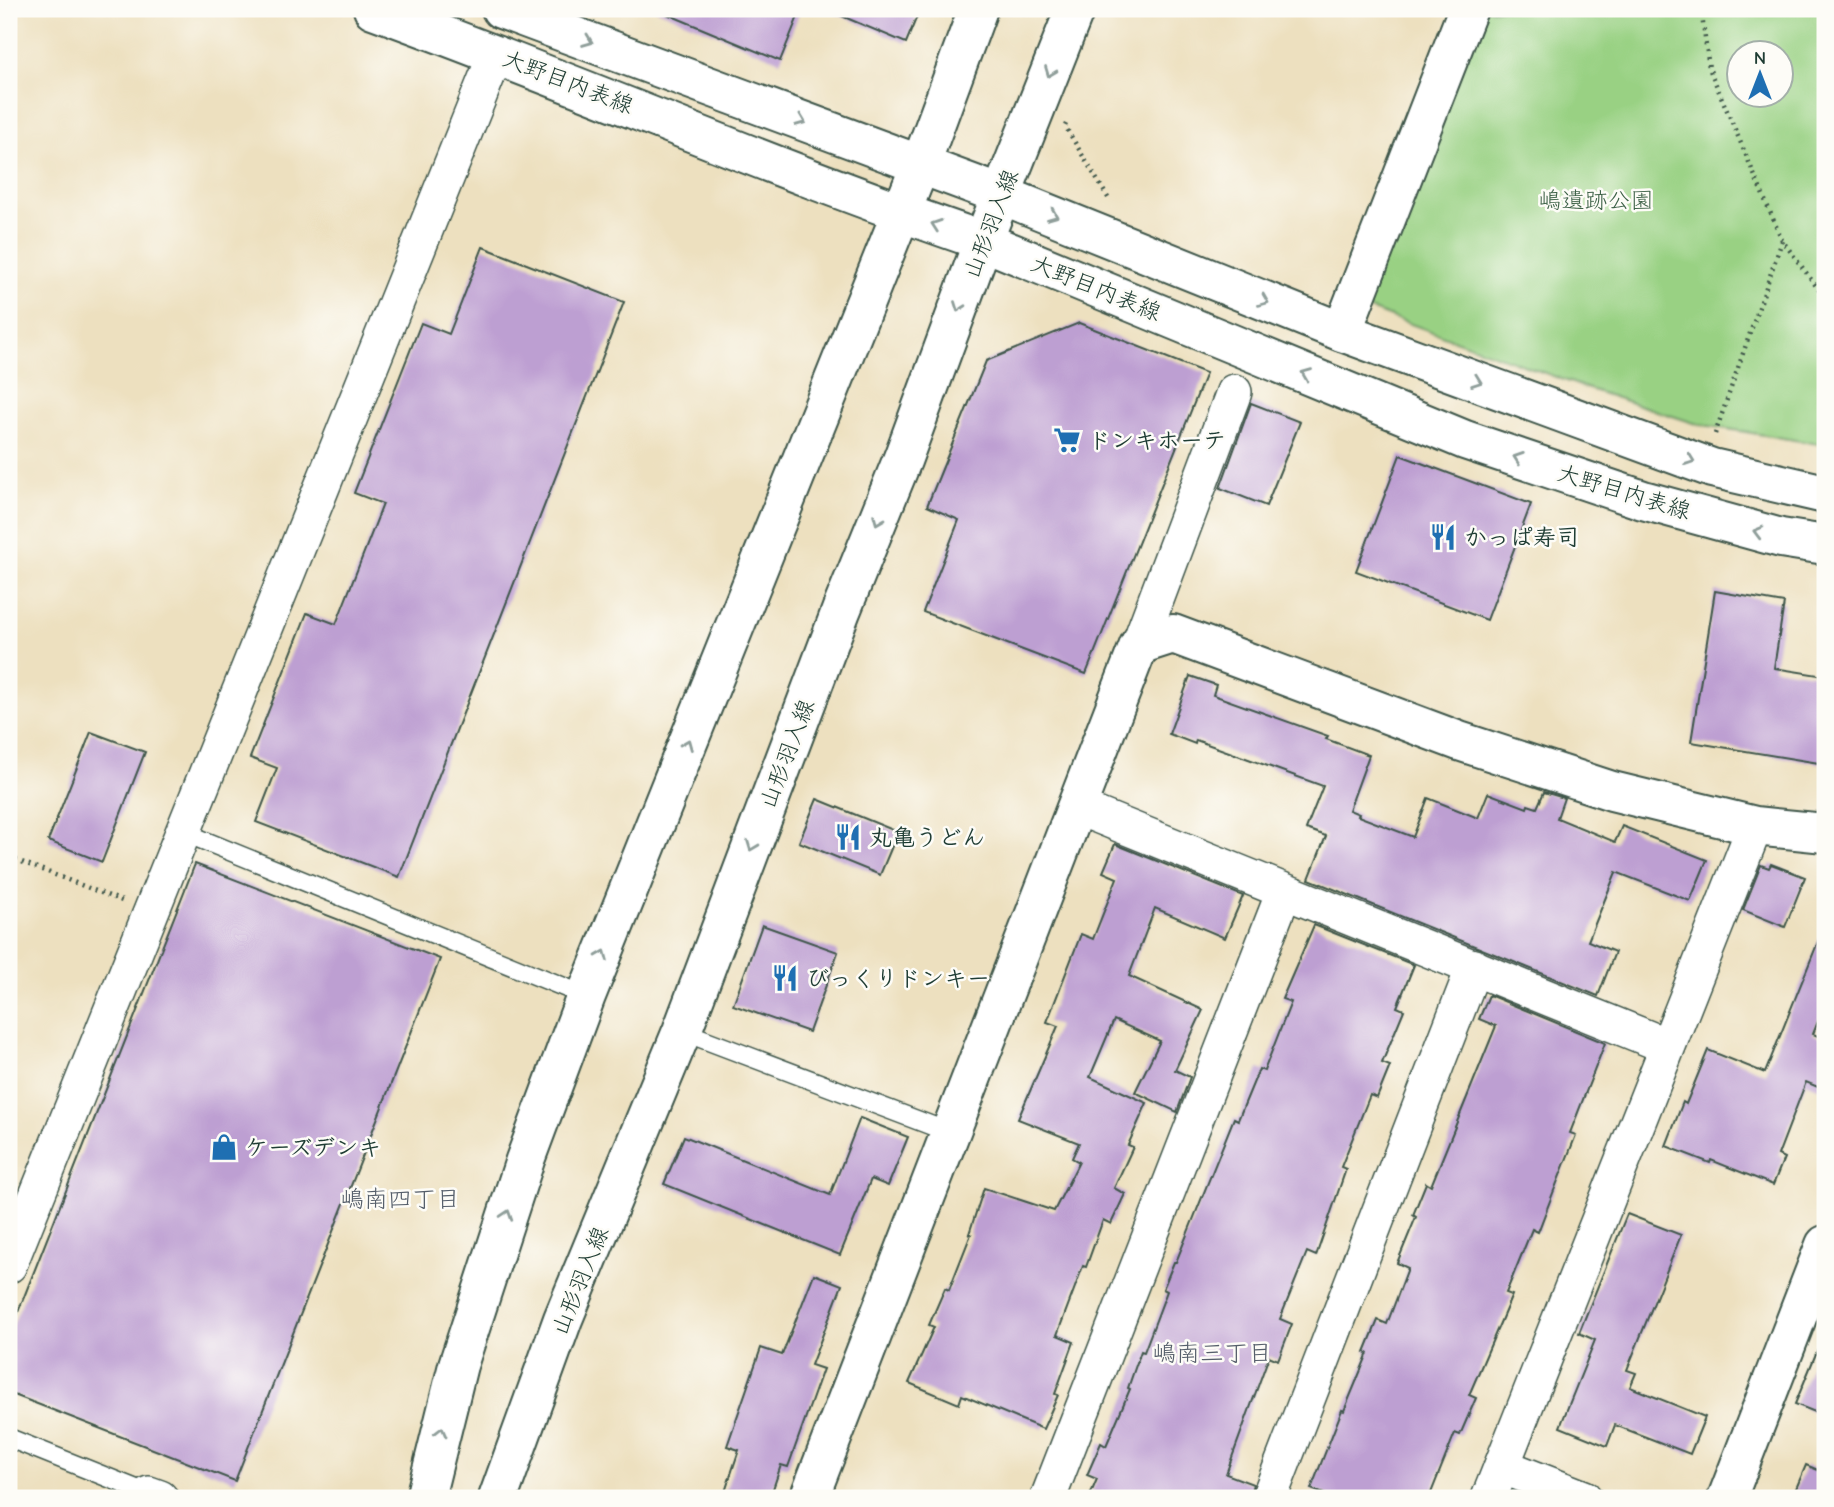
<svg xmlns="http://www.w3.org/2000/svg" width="1834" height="1507" font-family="'Comic Neue','Klee One',sans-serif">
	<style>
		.green { fill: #99d183; stroke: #5c875c; stroke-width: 2; fill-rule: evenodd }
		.building { fill: #bd9fd2 }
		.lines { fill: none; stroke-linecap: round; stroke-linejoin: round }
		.lane-casing { stroke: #3e5549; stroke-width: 21 }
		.street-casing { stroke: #3e5549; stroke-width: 38 }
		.secondary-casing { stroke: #3e5549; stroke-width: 42 }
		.primary-casing { stroke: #3e5549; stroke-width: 42 }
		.path { stroke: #3e5549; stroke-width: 4.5; stroke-dasharray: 2 5; stroke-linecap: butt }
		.lane { stroke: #fff; stroke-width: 18 }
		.street { stroke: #fff; stroke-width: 35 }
		.secondary { stroke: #fff; stroke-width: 38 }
		.primary { stroke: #fff; stroke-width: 38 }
		.oneway { stroke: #8f9e9a }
		.labels { text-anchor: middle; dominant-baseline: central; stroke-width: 5; stroke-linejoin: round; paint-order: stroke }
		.street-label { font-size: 23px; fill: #1f3d34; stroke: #fdfcf7 }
		.park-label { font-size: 23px; fill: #3e6248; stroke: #fdfcf7 }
		.poi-label { font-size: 23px; font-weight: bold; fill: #1f3d34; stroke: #fdfcf7; text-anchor: start }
		.neighbourhood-label { font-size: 24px; fill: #565f6b; stroke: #fdfcf7 }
	</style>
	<rect width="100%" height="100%" fill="#fdfcf7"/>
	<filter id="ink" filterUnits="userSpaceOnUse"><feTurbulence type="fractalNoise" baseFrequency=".0143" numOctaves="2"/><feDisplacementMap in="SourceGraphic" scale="14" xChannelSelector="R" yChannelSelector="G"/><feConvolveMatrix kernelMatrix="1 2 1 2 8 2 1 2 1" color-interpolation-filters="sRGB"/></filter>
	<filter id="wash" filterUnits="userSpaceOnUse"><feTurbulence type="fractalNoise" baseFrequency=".00686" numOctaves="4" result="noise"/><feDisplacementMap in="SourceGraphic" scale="28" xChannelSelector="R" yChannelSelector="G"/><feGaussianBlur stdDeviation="1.57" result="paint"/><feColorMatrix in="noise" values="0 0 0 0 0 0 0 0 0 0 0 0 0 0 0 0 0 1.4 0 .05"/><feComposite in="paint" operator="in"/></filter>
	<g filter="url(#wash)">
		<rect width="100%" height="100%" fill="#ede0bf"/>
		<path class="green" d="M1485,9H1825V445L1697,424L1586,388L1353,303ZM1740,52H1782V94H1740Z"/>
		<g id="blocks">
			<g class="building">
				<path d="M655,9H801L780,61Z"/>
				<path d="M825,9H920L906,43Z"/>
				<path d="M483,247L624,302L399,877L256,822L277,768L250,758L307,613L336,624L383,504L354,493L421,323L449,334Z"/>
				<path d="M1079,323L1206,373L1086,674L923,612L959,520L927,506L986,361Z"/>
				<path d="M1251,403L1300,422L1266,506L1220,488Z"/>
				<path d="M1400,455L1531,504L1487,620L1356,571Z"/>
				<path d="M1715,591L1784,603L1774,668L1825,676V764L1691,742Z"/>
				<path d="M1190,676L1216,685L1213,695L1328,736L1326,739L1369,755L1349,810L1359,814L1358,816L1413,837L1428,798L1478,818L1488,793L1527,808L1528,805L1537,808L1544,792L1564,798L1557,818L1615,842L1622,826L1707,860L1690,901L1616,872L1588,941L1615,952L1598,996L1309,879L1326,836L1306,829L1323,786L1196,740L1195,744L1169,734Z"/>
				<path d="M91,732L145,752L102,862L48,841Z"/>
				<path d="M817,799L898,832L880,875L799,842Z"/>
				<path d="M1115,844L1243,896L1225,938L1155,908L1129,976L1203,1010L1175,1070L1190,1077L1177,1112L1135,1092L1160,1041L1114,1020L1090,1077L1147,1103L1128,1145L1133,1147L1114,1188L1125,1194L1111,1224L1103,1220L1086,1267L1083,1266L1057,1335L1074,1342L1055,1394L1058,1395L1043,1429L962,1395L959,1404L909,1383L934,1327L929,1325L945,1288L949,1290L971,1234H969L984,1188L1054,1211L1079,1162L1072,1158L1079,1143L1018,1119L1058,1026L1047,1022L1081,934L1093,939L1117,878L1103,872Z"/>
				<path d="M195,864L440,959L235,1481L9,1393V1335Z"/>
				<path d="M1771,864L1805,877L1785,927L1743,910L1761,865L1769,868Z"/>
				<path d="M762,925L838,952L809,1032L733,1005Z"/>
				<path d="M1314,925L1414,965L1397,1007L1404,1010L1382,1063L1390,1066L1377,1098L1370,1095L1341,1167L1346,1169L1316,1256L1307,1252L1280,1319L1292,1324L1278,1360L1269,1356L1226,1474L1253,1484L1249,1498H1089L1097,1479L1087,1475L1101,1443L1106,1446L1130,1389L1128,1388L1141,1351L1144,1352L1167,1291L1163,1289L1174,1262H1176L1234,1118L1238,1120L1259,1069L1264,1071L1291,1002L1282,999Z"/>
				<path d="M1824,927L1825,1004L1813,1034L1825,1039V1090L1806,1082L1778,1155L1784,1158L1773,1185L1711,1160L1710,1163L1666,1146L1683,1102L1686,1104L1708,1050L1765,1073Z"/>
				<path d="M1489,995L1605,1043L1570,1133L1576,1135L1553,1193L1538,1232L1532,1229L1506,1293L1512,1295L1469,1395L1476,1398L1460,1435L1455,1433L1429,1498H1334L1311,1489L1342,1410L1344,1411L1368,1353L1365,1352L1378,1320L1387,1324L1408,1268L1397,1263L1416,1217L1413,1215L1426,1183L1431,1186L1496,1026L1479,1019Z"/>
				<path d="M860,1118L908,1137L888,1186L871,1179L840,1255L664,1184L684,1136L830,1195Z"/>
				<path d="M1627,1214L1681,1235L1627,1370L1636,1373L1630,1387L1705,1417L1690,1454L1615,1425L1607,1446L1560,1427L1595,1340L1579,1333Z"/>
				<path d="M814,1274L842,1285L811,1365L823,1369L788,1467L781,1465L770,1498H723L739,1450L727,1446L761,1348L782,1355Z"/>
				<path d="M1825,1332V1416L1795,1404Z"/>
				<path d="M1806,1465L1825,1473V1498H1792Z"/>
			</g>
		</g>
	</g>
	<g filter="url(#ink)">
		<use href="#blocks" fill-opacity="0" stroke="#3e5549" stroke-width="2"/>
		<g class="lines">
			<defs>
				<g id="lane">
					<path d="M183,832L586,996"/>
					<path d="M682,1031L951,1133"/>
					<path d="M9,1438L149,1494L148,1498"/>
				</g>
				<g id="street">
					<path d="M1139,645L1234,392"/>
					<path d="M1077,807L1667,1046"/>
					<path d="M9,1265L496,54"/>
					<path d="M1502,1466L1584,1498"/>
					<path d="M149,1494L160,1498"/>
					<path d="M1048,1498L1284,892"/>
					<path d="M1269,1498L1474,967"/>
					<path d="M1489,1498L1755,826"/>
				</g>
				<g id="secondary">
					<path d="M373,9C577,83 777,171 983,241L1465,440L1643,500L1781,538L1825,545"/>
					<path d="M501,9L1002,195L1342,332L1712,468L1825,494"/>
					<path d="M1342,332L1468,9"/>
					<path d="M809,1498L1139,645L1173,634L1459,741L1612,791L1755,826L1825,833"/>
					<path d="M1727,1498L1825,1245"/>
				</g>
				<g id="primary">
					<path d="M425,1498L458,1365L525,1160L586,996L920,166L978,9"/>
					<path d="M498,1498L563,1319L682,1031L841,611L903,458L983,241L1075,9"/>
				</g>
			</defs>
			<use href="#lane" class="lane-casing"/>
			<use href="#street" class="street-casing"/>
			<use href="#secondary" class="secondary-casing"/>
			<use href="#primary" class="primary-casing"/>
			<g class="path">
				<path d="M1683,9L1702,16"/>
				<path d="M1705,9L1702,16L1709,68L1782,240L1825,298"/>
				<path d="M1066,124L1065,126L1110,201"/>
				<path d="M1715,434L1782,241"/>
				<path d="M9,857L122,901"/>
			</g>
			<use href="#lane" class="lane"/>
			<use href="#street" class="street"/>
			<use href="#secondary" class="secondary"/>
			<use href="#primary" class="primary"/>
		</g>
		<defs><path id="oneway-chevron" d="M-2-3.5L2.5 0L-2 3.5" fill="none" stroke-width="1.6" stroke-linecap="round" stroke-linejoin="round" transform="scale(1.75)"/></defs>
		<g class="oneway">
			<use href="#oneway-chevron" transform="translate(588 41) rotate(21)"/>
			<use href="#oneway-chevron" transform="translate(1050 72) rotate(111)"/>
			<use href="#oneway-chevron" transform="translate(801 121) rotate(21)"/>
			<use href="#oneway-chevron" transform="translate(1053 215) rotate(22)"/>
			<use href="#oneway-chevron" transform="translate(936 225) rotate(-161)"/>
			<use href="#oneway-chevron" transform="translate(1264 301) rotate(22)"/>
			<use href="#oneway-chevron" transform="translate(959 307) rotate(110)"/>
			<use href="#oneway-chevron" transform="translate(1306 374) rotate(-158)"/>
			<use href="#oneway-chevron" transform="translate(1477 381) rotate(20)"/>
			<use href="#oneway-chevron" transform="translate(1518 458) rotate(-161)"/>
			<use href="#oneway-chevron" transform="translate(1690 460) rotate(20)"/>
			<use href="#oneway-chevron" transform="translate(878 520) rotate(112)"/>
			<use href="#oneway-chevron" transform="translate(1758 532) rotate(-165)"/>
			<use href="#oneway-chevron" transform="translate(687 744) rotate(-68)"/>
			<use href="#oneway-chevron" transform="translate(752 846) rotate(111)"/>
			<use href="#oneway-chevron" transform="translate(603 955) rotate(-68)"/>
			<use href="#oneway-chevron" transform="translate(507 1215) rotate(-72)"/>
			<use href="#oneway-chevron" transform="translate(441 1432) rotate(-76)"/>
		</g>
	</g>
	<defs>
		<symbol id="supermarket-bare" viewBox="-9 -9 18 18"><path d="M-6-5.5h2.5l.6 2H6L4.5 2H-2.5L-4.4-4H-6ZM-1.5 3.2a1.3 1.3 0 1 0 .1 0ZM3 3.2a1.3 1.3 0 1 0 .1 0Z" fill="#1f6fb2" stroke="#fdfcf7" stroke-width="2.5" paint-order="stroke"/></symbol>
		<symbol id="restaurant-bare" viewBox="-9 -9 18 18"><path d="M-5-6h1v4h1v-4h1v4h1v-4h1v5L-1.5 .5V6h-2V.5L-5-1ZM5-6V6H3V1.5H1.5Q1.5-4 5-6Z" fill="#1f6fb2" stroke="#fdfcf7" stroke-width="2.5" paint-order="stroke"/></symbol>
		<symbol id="shop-bare" viewBox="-9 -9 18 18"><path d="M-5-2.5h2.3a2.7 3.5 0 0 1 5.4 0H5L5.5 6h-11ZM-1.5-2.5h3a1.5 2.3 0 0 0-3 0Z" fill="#1f6fb2" stroke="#fdfcf7" stroke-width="2.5" paint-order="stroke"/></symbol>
	</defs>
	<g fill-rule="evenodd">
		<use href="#supermarket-bare" x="1048" y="421" width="38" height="38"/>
		<use href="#restaurant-bare" x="1424" y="518" width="38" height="38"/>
		<use href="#restaurant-bare" x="829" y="818" width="38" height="38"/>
		<use href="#restaurant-bare" x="766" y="959" width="38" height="38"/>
		<use href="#shop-bare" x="205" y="1128" width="38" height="38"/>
	</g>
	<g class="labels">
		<g class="street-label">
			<text transform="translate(568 82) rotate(21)">大野目内表線</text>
			<text transform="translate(991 224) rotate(-69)">山形羽入線</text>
			<text transform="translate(1096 288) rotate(22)">大野目内表線</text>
			<text transform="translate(1624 492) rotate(17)">大野目内表線</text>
			<text transform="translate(787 754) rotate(-69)">山形羽入線</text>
			<text transform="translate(580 1281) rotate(-68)">山形羽入線</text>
		</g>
		<g class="park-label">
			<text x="1596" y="200">嶋遺跡公園</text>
		</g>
		<g class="poi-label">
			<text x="1088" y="440">ドンキホーテ</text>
			<text x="1464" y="537">かっぱ寿司</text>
			<text x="869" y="837">丸亀うどん</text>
			<text x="806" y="978">びっくりドンキー</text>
			<text x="245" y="1147">ケーズデンキ</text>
		</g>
		<g class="neighbourhood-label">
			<text x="400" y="1199">嶋南四丁目</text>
			<text x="1212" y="1353">嶋南三丁目</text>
		</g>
	</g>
	<rect width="1834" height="1507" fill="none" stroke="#fdfcf7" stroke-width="35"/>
	<g transform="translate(1760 74)"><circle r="33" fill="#fdfcf7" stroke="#a4b0a9" stroke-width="2"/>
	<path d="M0-5L12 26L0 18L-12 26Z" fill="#1f6fb2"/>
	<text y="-10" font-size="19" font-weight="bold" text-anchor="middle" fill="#1f3d34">N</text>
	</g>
</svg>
